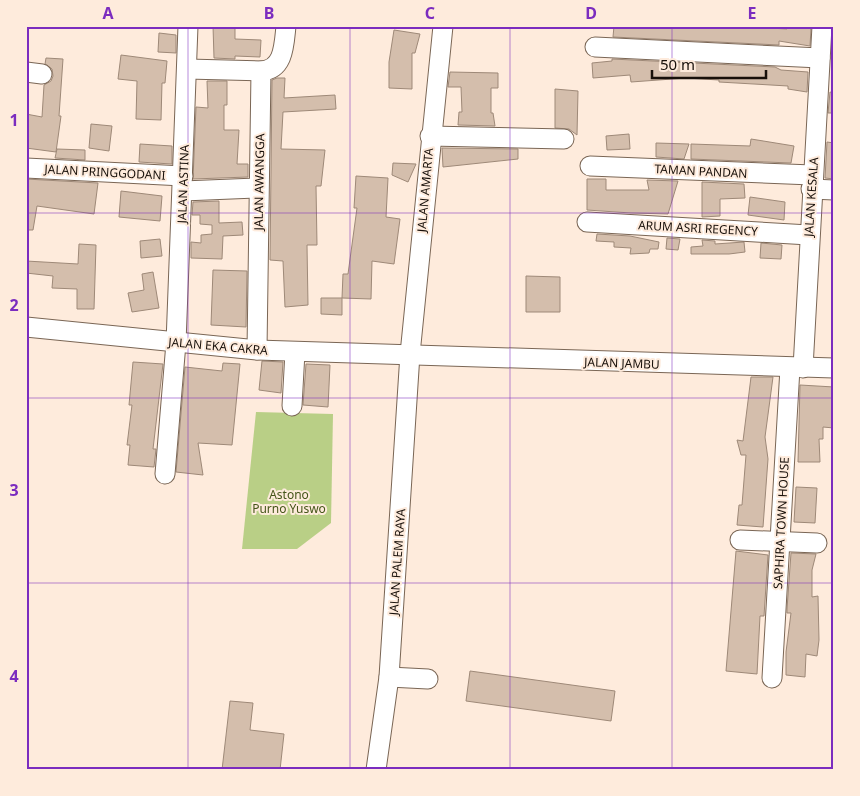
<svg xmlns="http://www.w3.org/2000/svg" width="860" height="796" font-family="'Noto Sans',sans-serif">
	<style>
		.green { fill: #b9cf86 }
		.building { fill: #d4beac; stroke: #9e8978 }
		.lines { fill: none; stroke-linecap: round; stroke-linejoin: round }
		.minor-casing { stroke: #7a6655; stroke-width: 21 }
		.minor { stroke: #fff; stroke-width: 19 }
		.grid { fill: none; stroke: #7b2cbf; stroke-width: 1; stroke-opacity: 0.55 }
		.labels { text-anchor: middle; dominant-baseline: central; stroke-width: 4; stroke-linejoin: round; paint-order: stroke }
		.street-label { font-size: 12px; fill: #18100a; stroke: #feebdc }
		.park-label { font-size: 12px; fill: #455519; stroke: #feebdc }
		.neatline { fill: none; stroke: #7b2cbf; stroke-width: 2 }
		.grid-label { font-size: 16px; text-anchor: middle; font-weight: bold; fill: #7b2cbf }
	</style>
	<rect width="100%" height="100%" fill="#feebdc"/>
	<path class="green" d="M256,412L333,414L331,523L297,549H242Z"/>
	<g class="building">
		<path d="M213,26H235V39L261,40L260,57L235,56V59L214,58Z"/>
		<path d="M614,26H733L787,29V26H802L811,29L810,46L779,41V45L613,37Z"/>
		<path d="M394,30L420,34L415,53H412V89L389,88V62Z"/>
		<path d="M159,33L176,35V53L158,52Z"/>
		<path d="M121,55L167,61L165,83H162L161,120L136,119L137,81L118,79Z"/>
		<path d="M46,58L63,59L59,116H61L56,152L26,148V114L42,117L44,85L51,81L53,76L52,69L45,64Z"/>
		<path d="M612,59L775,67L781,70L808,72L807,92L788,89V86L719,82V80L686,78L631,82L630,75L593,78L592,63L612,61Z"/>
		<path d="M450,72L498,73V88H491V113H493L495,126L458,125L459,112H462L461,87H448Z"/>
		<path d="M277,78H285L284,98L335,95L336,109L283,112L281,149L325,150L321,186H316L317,245H307L308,305L285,307L283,261L270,260L272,80Z"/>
		<path d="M207,81H227V105H224V130H239L237,164H248V177L193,179L196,107L208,108Z"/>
		<path d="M555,89L578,91L577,135L569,129L555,128Z"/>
		<path d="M830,92L834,93V113H828Z"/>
		<path d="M91,124L112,126L109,151L89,148Z"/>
		<path d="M629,134L630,149L607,150L606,136Z"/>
		<path d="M751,139L794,146L791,163L691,159V144L750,146Z"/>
		<path d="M827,142L834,143V179L825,178Z"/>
		<path d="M656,143L689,144L684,159L656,157Z"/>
		<path d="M140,144L172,146V164L139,162Z"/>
		<path d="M442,148L518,149V159L443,167Z"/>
		<path d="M57,149L85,150V160L55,158Z"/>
		<path d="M393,163L416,164L408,182L392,175Z"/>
		<path d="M356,176L388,178L386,217L400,219L394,264L372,261L371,299L342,298L343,274H348L357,208H354Z"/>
		<path d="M26,179L98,183L94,214L37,206L33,230H26Z"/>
		<path d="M587,179H606V190H649L647,180L678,181L668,214L631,213L587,210Z"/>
		<path d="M702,182L744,184L745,198L720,199V216L702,217Z"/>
		<path d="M121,191L162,196L160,221L119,217Z"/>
		<path d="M750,197L785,202L784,220L748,215Z"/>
		<path d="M219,201V223L242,222L243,235L223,236L222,259L191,258V242L201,243V235L212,234V225L200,224V215H192L193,202Z"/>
		<path d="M597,234L630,236L659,242L658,249H650L649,253L630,254L631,248L614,247V242L596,241Z"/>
		<path d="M667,238L680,239L678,250L666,249Z"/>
		<path d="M160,239L162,256L141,258L140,241Z"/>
		<path d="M702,240L715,241V244L744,242L745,252L729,254H691V247L703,246Z"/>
		<path d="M761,243L782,245L781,259L760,258Z"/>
		<path d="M79,244L96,245L94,309H77V289L52,288L53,276L26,273V261L78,264Z"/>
		<path d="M213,270L247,271L246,327L211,325Z"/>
		<path d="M153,272L159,308L132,312L128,293L144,290L142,274Z"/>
		<path d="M526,276L560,277V312H526Z"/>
		<path d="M321,298H342V315L321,314Z"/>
		<path d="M262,361L283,362L281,393L259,390Z"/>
		<path d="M133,362L163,364L153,449H156L154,467L128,465L130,445H127L132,405H129Z"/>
		<path d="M223,363L240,364L232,445L198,443L203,475L176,472L185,367L222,371Z"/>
		<path d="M306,364L330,365L328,407L303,405Z"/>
		<path d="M751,377H773L765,437L768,459L763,527L737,525L739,505H742L746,455H741L737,440L743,441Z"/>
		<path d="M800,385L834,387V428L823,427V439H819L820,462H798Z"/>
		<path d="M796,487L817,488L815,523L794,522Z"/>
		<path d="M736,551L768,555L764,616H760L757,674L726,671Z"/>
		<path d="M791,553L816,554L812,570V597L818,596L819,640L817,656L806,654L805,677L786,675V652L791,613H787V609Z"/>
		<path d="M470,671L615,691L611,721L466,701Z"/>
		<path d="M230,701L253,703L250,730L284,734L280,770H222Z"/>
	</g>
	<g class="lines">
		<defs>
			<g id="minor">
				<path d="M595,47L820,58"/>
				<path d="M187,69L261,71"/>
				<path d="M26,72L42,74"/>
				<path d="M430,136L564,139"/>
				<path d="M590,166L812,175"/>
				<path d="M26,168L183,176"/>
				<path d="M811,189L834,190"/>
				<path d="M183,191L258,188"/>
				<path d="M587,222L809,235"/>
				<path d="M26,327L257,350L834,368"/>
				<path d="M257,350L261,71C284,70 284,45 286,26"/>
				<path d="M803,368L822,26"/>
				<path d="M292,406L295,352"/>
				<path d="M165,474L176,343L188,26"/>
				<path d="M740,540L817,543"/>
				<path d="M389,677L428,679"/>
				<path d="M772,678L790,368"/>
				<path d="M376,770L389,677L410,354L443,26"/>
			</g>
		</defs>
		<use href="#minor" class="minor-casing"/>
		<use href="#minor" class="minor"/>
	</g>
	<path class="grid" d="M188,26V770M350,26V770M510,26V770M672,26V770M26,213H834M26,398H834M26,583H834"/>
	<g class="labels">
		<g class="street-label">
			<text transform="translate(701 171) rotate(3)">TAMAN PANDAN</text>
			<text transform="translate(105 172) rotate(3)">JALAN PRINGGODANI</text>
			<text transform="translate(259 182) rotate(-89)">JALAN AWANGGA</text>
			<text transform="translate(183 184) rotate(-88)">JALAN ASTINA</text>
			<text transform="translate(425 190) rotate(-85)">JALAN AMARTA</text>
			<text transform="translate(811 197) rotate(-86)">JALAN KESALA</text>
			<text transform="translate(698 228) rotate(3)">ARUM ASRI REGENCY</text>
			<text transform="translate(218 346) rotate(5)">JALAN EKA CAKRA</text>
			<text transform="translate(622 363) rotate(2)">JALAN JAMBU</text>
			<text transform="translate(781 523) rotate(-87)">SAPHIRA TOWN HOUSE</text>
			<text transform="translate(397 562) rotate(-86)">JALAN PALEM RAYA</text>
		</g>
		<g class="park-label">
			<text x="289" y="494">Astono<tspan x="289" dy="14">Purno Yuswo</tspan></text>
		</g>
	</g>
	<rect width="860" height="796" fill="none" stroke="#feebdc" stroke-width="55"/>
	<path d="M652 70v8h114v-8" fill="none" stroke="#18100a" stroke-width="2.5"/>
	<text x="660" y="70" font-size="15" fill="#18100a" stroke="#feebdc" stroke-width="4" paint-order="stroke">50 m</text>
	<rect x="28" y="28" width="804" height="740" class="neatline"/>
	<g class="grid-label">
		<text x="108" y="19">A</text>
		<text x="269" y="19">B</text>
		<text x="430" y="19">C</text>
		<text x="591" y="19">D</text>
		<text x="752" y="19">E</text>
		<text x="14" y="126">1</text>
		<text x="14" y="311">2</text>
		<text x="14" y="496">3</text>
		<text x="14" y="682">4</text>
	</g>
</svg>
